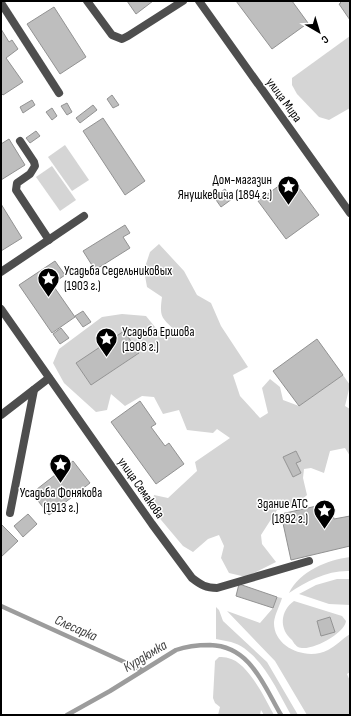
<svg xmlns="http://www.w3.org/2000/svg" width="351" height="716" font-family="'Sofia Sans Condensed',sans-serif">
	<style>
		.green { fill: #d5d5d5; fill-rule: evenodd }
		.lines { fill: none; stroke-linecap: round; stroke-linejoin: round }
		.stream { stroke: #9c9c9c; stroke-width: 4.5 }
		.building { fill: #bebebe; stroke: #929292 }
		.service { stroke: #4e4e4e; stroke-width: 8 }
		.pedestrian { stroke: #4e4e4e; stroke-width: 8 }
		.minor { stroke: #4e4e4e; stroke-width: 8 }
		.labels { text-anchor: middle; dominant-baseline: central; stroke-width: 3; stroke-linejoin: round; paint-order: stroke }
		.street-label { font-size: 13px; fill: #000; stroke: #fff }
		.poi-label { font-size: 13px; fill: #000; stroke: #fff; text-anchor: end }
		.water-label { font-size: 14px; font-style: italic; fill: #3d3d3d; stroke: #fff }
	</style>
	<rect width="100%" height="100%" fill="#fff"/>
	<g class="green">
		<path d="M350,36V108L329,120L319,117L297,94L292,85V78Z"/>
		<path d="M65,145L89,180L72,191L48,157Z"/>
		<path d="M52,166L76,200L60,211L36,177Z"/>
		<path d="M159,244L184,271L197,295L211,303L221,326L248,367L233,375L240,396L260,418L268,413L262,388L270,379L280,387L283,400L299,406L343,375L350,385L345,406L350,409V456L345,448L330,451L324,473L311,468L304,469L303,478L307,495L296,505L277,510L261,535L262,544L276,562L246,577L229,573L221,558L224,546L219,535L208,539L193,552L183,546L151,508L154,495L168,498L197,471L195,462L230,438L217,429L213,433L187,430L179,410L163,414L154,397L142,396L125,406L111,394L107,410L96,412L64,383L53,363L59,349L102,317L122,314L146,316L164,338L176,332C162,317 159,319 162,297L147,287L144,270L150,252ZM124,331L138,354L91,385L76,363ZM296,451L301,460L296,463L301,473L293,477L283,457Z"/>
		<path d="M350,557V571C328,570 307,581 289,593C300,571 327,560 350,557Z"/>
		<path d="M337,579H350V605L329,604L299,594L316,585Z"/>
		<path d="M277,597L282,598C280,605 275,614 274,622C273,648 307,661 328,650C336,646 342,639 350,634V672L347,674L350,681V715H307L275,661L227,611L260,623L273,608Z"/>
		<path d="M294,601L342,616L346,621C345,633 310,653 298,647C296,646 293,642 292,640C279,629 280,611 294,601ZM330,617L335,632L321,635L317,621Z"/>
		<path d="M216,607L219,610L223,621L267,662L298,715H291C278,692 260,650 231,642C226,641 221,640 216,639Z"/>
		<path d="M219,657C222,657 226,657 228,658C248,662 265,699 274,715H264L261,710L260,715H218L220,707L215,703L213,698L215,661Z"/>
	</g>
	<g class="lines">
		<g class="stream">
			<path d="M1,606L142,670"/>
			<path d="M67,715L110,691L176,650C187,646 198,645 210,645C250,646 263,684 281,715"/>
		</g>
	</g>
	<g class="building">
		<path d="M127,1H153L136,14Z"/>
		<path d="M236,1H292L308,23L272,49Z"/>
		<path d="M339,1H350V20L339,4L341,3Z"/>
		<path d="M54,7L86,57L60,74L27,24Z"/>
		<path d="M1,29L9,42L12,40L18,49L6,58L23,82L3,95L1,93Z"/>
		<path d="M112,95L119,105L113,108L107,99Z"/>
		<path d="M32,100L35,105L23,113L20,107Z"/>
		<path d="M67,103L72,112L67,115L61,106Z"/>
		<path d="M93,105L97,110L80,123L76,118Z"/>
		<path d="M52,108L57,116L52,120L46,112Z"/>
		<path d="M103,118L145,181L125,195L83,131Z"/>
		<path d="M36,131L40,136L30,143L26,138Z"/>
		<path d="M9,139L25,165L1,180V144Z"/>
		<path d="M291,177L319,215L286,239L258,201Z"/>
		<path d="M225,189L232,199L221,207L214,197Z"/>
		<path d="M1,204L22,238L1,251Z"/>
		<path d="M125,225L130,233L123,237L130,248L95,270L83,251Z"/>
		<path d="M55,261L65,275L52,284L75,317L52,333L19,285Z"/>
		<path d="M83,311L91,322L83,327L75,316Z"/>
		<path d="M61,328L69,338L60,344L53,334Z"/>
		<path d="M124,331L139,353L91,385L76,363Z"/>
		<path d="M317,339L343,375L299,406L273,371Z"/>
		<path d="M140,401L156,424L151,427L165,446L169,443L184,464L156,484L111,422Z"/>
		<path d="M296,451L301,461L296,463L301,473L293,477L283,457Z"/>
		<path d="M73,461L90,483L49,515L32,493Z"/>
		<path d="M330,503L334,519L350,516V546L291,560L281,514Z"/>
		<path d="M28,514L37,524L23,537L14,526Z"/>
		<path d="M1,524L18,541L1,557Z"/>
		<path d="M239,584L277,597L273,608L236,596Z"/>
		<path d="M330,617L335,632L321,636L317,621Z"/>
	</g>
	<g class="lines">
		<g class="service">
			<path d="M87,1L112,35L122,39L128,36L183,1"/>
			<path d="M1,3L59,93"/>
			<path d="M20,141L34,162L35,166L30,174L17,183L16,190L49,240"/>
			<path d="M1,272L84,216"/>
			<path d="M1,415L49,378"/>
			<path d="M10,513L34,390"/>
		</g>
		<path class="pedestrian" d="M199,1L350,213"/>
		<path class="minor" d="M1,309L152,524L192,578C201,585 206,588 217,588L309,561"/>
	</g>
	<defs>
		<symbol id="sight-pin" viewBox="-11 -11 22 30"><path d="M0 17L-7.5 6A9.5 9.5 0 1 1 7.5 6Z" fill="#000" stroke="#fff"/><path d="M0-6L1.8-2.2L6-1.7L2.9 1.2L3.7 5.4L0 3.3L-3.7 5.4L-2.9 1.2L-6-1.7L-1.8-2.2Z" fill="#fff"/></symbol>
	</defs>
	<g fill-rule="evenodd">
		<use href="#sight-pin" x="276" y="174" width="25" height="34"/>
		<use href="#sight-pin" x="36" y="266" width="25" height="34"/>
		<use href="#sight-pin" x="94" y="326" width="25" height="34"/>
		<use href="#sight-pin" x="48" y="452" width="25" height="34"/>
		<use href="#sight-pin" x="312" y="498" width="25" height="34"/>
	</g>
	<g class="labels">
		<g class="street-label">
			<text transform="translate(284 100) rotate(54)">улица Мира</text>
			<text transform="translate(141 488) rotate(55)">улица Семакова</text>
		</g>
		<g class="poi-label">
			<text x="272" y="180">Дом-магазин<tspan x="272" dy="15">Янушкевича (1894 г.)</tspan></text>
			<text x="64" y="271" text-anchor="start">Усадьба Седельниковых<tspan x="64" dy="15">(1903 г.)</tspan></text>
			<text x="122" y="332" text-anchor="start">Усадьба Ершова<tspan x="122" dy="15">(1908 г.)</tspan></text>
			<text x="61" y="493" text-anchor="middle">Усадьба Фонякова<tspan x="61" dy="15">(1913 г.)</tspan></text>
			<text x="308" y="504">Здание АТС<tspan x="308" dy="15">(1892 г.)</tspan></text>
		</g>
		<g class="water-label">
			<text transform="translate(76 628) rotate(24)">Слесарка</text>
			<text transform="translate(145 656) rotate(-31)">Курдюмка</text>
		</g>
	</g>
	<rect width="351" height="716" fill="none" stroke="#000000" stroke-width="4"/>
	<g transform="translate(319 32) rotate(142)" stroke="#ffffff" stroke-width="3" paint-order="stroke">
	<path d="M0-3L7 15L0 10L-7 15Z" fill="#000000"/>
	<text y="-6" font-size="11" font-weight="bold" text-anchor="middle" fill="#000000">С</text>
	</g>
</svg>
